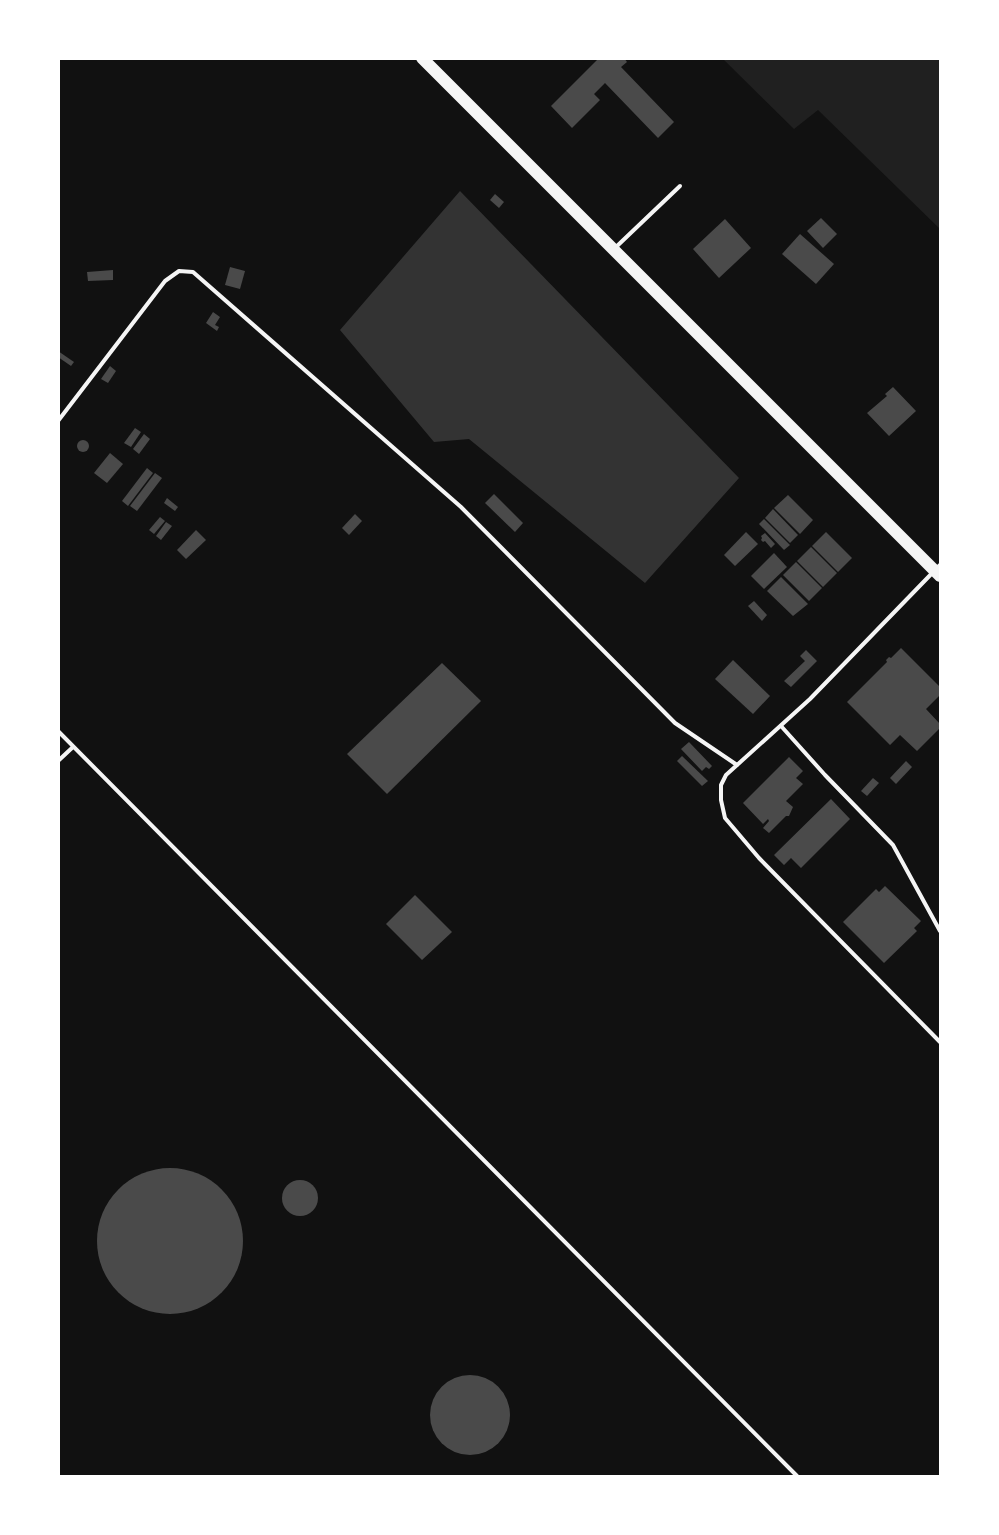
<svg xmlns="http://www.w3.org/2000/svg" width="999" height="1535" font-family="'Nunito Sans',sans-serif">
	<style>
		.green { fill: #202020 }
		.water { fill: #333 }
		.building { fill: #4a4a4a }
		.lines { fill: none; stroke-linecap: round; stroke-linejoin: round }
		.service { stroke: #f5f5f5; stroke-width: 4 }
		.secondary { stroke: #f5f5f5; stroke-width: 12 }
	</style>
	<rect width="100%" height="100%" fill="#111"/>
	<path class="green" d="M723,59H940V229L818,110L794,129Z"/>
	<path class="water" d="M460,191L739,478L645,583L469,439L434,442L340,330Z"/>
	<g class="building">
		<path d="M599,58H624L627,62L621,67L674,122L658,138L605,83L594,94L600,100L572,128L551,106Z"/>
		<path d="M495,194L504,202L499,208L490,200Z"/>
		<path d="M821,218L837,234L823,248L807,231Z"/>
		<path d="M725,219L751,248L719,278L693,249Z"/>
		<path d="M800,234L834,264L816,284L782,254Z"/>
		<path d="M230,267L245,271L240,289L225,285Z"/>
		<path d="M113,270V280L88,281L87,272Z"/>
		<path d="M213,312L220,317L215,325L219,327L217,331L206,323Z"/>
		<path d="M58,351L74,362L71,366L58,357Z"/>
		<path d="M110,366L116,371L108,383L101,379Z"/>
		<path d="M893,387L916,411L889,436L867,413L887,396L885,394Z"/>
		<path d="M135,428L141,432L131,447L124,443Z"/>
		<path d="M144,434L150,439L139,454L133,449Z"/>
		<circle cx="83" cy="446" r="6"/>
		<path d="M110,453L123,464L107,483L94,473Z"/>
		<path d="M147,468L153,473L128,506L122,501Z"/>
		<path d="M155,473L162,478L137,511L130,506Z"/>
		<path d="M494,494L523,523L515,532L485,503Z"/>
		<path d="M788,495L813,520L800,534L774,508Z"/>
		<path d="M167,498L178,507L175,511L164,503Z"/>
		<path d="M773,509L798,535L790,543L765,518Z"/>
		<path d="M355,514L362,521L349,535L342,528Z"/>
		<path d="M160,517L165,521L154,534L149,530Z"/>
		<path d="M764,519L790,545L784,550L759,524Z"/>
		<path d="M166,522L172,526L161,540L156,536Z"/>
		<path d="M196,530L206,540L186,559L177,550Z"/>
		<path d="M746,532L758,544L735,566L724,555Z"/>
		<path d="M826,532L852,558L838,572L812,546Z"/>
		<path d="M765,533L775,544L771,548L765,541L763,542L761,540L762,538L761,536Z"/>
		<path d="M811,547L837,573L823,587L797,561Z"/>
		<path d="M774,553L787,567L764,589L751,576Z"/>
		<path d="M796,562L822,588L809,601L783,575Z"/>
		<path d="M781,577L808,604L793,616L767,591Z"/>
		<path d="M754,601L767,615L762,621L748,606Z"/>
		<path d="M901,648L940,687V695L926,709L940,724V728L917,751L900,735L890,745L847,702L887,662L886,660L889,657L891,658Z"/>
		<path d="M806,650L817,661L791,687L784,681L805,661L800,656Z"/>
		<path d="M733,660L770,696L753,714L715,679Z"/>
		<path d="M442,663L481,701L387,794L347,754Z"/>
		<path d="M689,742L712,766L709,769L706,767L702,771L681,749Z"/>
		<path d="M682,756L708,781L702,786L677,761Z"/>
		<path d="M789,757L803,771L796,778L803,784L786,801L793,807L789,816H786L769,833L763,828L769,821L768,819L763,824L743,803Z"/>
		<path d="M906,761L912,767L896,784L890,778Z"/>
		<path d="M873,778L879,783L867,796L861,791Z"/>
		<path d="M831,799L850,819L801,868L791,858L784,865L774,855Z"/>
		<path d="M885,886L921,921L914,928L917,931L884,963L843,922L876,889L879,892Z"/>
		<path d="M415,895L452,932L422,960L386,924Z"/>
		<circle cx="170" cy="1241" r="73"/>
		<circle cx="300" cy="1198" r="18"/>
		<circle cx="470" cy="1415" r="40"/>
	</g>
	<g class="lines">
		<g class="service">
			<path d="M616,247L680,186"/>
			<path d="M58,421L165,281L179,271L193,272L461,507L675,723L737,765"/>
			<path d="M940,565L810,699L726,775L721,785V800L725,818L759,858L940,1042"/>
			<path d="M781,726L825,775L893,845L940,931"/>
			<path d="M58,731L797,1476"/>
			<path d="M58,761L73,747"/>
		</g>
		<path class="secondary" d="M422,58L940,576"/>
	</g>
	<rect width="999" height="1535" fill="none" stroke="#ffffff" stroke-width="120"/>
</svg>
